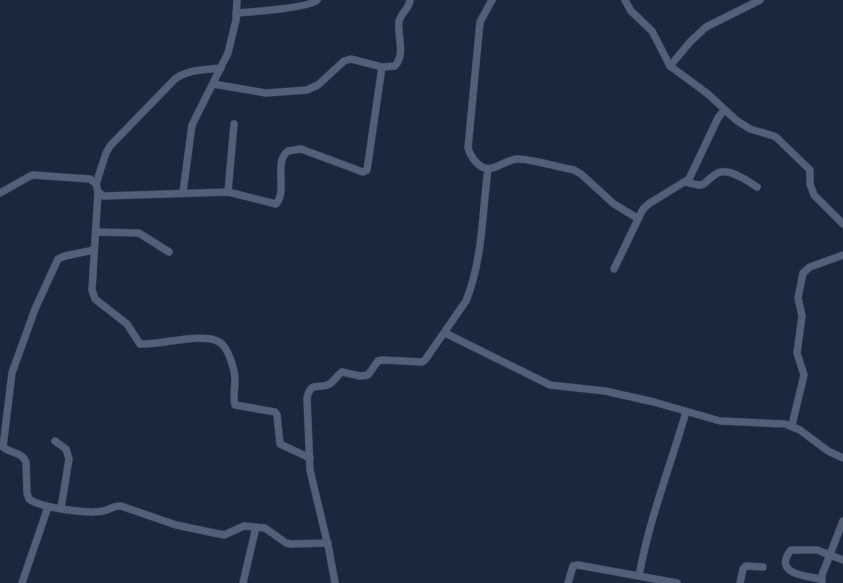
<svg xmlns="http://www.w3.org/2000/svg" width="843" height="583" font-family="'Fira Sans Condensed',sans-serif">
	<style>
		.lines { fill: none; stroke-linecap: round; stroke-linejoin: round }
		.minor-casing { stroke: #3a4354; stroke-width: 8 }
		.minor { stroke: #515f77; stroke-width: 7 }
	</style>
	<rect width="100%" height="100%" fill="#1b273c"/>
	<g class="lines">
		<defs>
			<g id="minor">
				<path d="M492,0L480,22L468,148C470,155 472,158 477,163C491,178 504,158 519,159C537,160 556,167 574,170L581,174L614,204L637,218"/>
				<path d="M625,0L631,11L652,31L670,66L708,94L736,120L750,129L774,136L777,138L810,170V184L814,195L843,224"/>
				<path d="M236,13C250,12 310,8 317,0"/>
				<path d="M670,66L690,42L706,27L760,0"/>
				<path d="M213,84L266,93L307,90L318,85L344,61L351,59L382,67L395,66C406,53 397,37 399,22C400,13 409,10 410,0"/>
				<path d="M685,182C709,188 699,185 716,174C727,166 748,181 757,187"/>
				<path d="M96,184L106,153L110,146L175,79C189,69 205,70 221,68"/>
				<path d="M98,192L92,290L95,299L127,324L140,344C159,345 204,332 219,342C227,346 232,363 234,371C237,383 232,394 235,405L275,412L277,415L280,444L310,458"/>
				<path d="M183,192L192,125L228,53L236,20L237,0"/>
				<path d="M228,192L234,124"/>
				<path d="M0,193L32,175L90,179L96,184L98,192L104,196L228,192L276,204C288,191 273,162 288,151L301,149L363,172L367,170L382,67"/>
				<path d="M96,232L139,233L169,252"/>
				<path d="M94,250L65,256L58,259L35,309L12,373L3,447C11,454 21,451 26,462L27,493L29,499C41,508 88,514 103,511C110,510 113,505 121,506L176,525L224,535L244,526L265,528L286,543L291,544L328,543"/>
				<path d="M614,269L643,209L650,203L689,179L718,118L724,110"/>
				<path d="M445,333L550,385L605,391L654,402L720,421L785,424L800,430L828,451L843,458"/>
				<path d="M792,425L804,375L797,353L802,316L798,298L803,273L810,267L843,255"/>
				<path d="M55,441L66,449L69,459L61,508"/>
				<path d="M639,576C649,520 670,467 686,412"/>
				<path d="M821,579C806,576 772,574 791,550H817L843,560"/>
				<path d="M22,583L48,507"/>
				<path d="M243,583L256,527"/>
				<path d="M335,583L329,550L310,470L307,398C311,379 321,391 331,383C335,380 337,375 342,372L360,376L368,375L378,361L383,360L422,362L425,360L466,301C483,259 482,213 488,169"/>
				<path d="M568,583L573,566L578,565L677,583"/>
				<path d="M740,583L743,569L746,566L763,567"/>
				<path d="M822,583V575L843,521"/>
			</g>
		</defs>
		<use href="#minor" class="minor-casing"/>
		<use href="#minor" class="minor"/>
	</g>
</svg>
